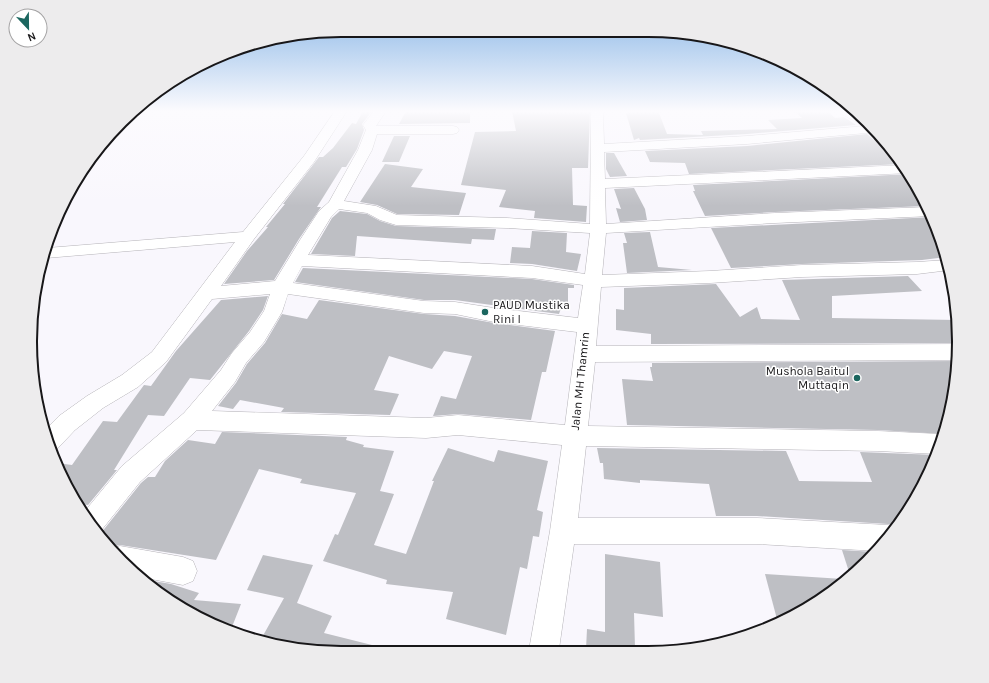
<svg xmlns="http://www.w3.org/2000/svg" width="989" height="683" font-family="Karla,sans-serif">
	<style>
		.building { fill: #bebfc4 }
		.lines { fill: none; stroke-linecap: round; stroke-linejoin: round }
		.minor-casing { stroke: #b5b3b8; stroke-width: 1 }
		.minor { fill: #fff; fill-rule: evenodd }
		.poi-dot { fill: #1b665f; stroke: #fff; stroke-width: 1.5 }
		.labels { text-anchor: middle; dominant-baseline: central; stroke-width: 3; stroke-linejoin: round; paint-order: stroke }
		.poi-label { font-size: 12px; fill: #181719; stroke: #fff; text-anchor: start }
		.street-label { font-size: 12px; fill: #181719; stroke: #fff }
		.rim { fill: none; stroke: #181719; stroke-width: 2 }
	</style>
	<rect width="100%" height="100%" fill="#f9f7fd"/>
	<g class="building">
		<path d="M363,111H372L362,124L364,130L357,149L346,167H342L317,207H321L299,239L274,280L224,284L247,251L268,227H266L285,204H283L319,157H323L333,148L352,123L356,124Z"/>
		<path d="M406,111H470V123L399,124Z"/>
		<path d="M512,111H590L588,168H572L573,205L587,206L586,222L534,218L535,211L499,207L506,190L461,185L475,132L516,131Z"/>
		<path d="M629,111H656L659,113L667,134L703,135L701,131L777,129L768,120L802,118L794,111H820L822,113L829,112L835,118L844,117L856,125L747,134L640,140L639,138L634,140L626,113H630Z"/>
		<path d="M867,134L891,154L894,153L902,164L689,174L685,163L650,162L645,151L747,146Z"/>
		<path d="M394,136H410L399,162H382Z"/>
		<path d="M606,153H614L627,176L610,177L606,169Z"/>
		<path d="M385,164L423,169L411,187L466,193L459,215L397,214L377,205L360,202Z"/>
		<path d="M910,174L926,206L775,212L705,216L693,191H695L693,185Z"/>
		<path d="M634,188L645,209L647,220L620,222L616,208L621,209L614,189Z"/>
		<path d="M340,211L367,214L380,221L396,226L496,229L494,240L472,239L471,244L357,236L355,256L311,254L332,218Z"/>
		<path d="M933,217L946,257L922,260L802,264L731,268L711,228Z"/>
		<path d="M532,231L567,233L566,252L581,254L577,271L532,264L510,263L512,247L530,248Z"/>
		<path d="M650,232L658,267L692,270L627,273L623,243H627L624,233Z"/>
		<path d="M303,268L532,279L574,285V288H568V302H563L559,314L455,300H424L295,282Z"/>
		<path d="M908,276L922,291L832,296V318L957,320L959,343L651,344V334L616,330V309L624,310V288L716,284L740,317L757,307L761,319L800,320L782,280Z"/>
		<path d="M268,296L263,310L249,331L210,380L190,378L164,416L148,415L114,470H117L88,505L80,504L62,479L57,463L72,465L103,421L117,422L144,385L151,386L176,351L221,300Z"/>
		<path d="M319,300L424,314L455,316L494,323L555,331L546,372H542L531,420L458,414L433,416L441,396L456,399L472,356L444,351L432,369L389,356L374,390L399,394L390,415L281,412L284,408L240,400L233,409L218,406L236,383L247,364L265,343L282,314L307,319Z"/>
		<path d="M957,361L953,402L944,434L878,430L627,425L622,379L653,381L650,367H652V363Z"/>
		<path d="M222,432L347,437L346,440L364,445L363,447L394,451L380,491L394,494L374,545L406,554L434,481H432L448,448L494,462L498,450L548,461L537,510L543,512L539,537L533,536L527,569L520,567L506,635L446,619L453,592L386,584L387,580L323,561L335,534L338,535L356,493L300,483L302,479L259,469L216,560L120,545L115,546L109,545L101,533L141,483L148,477H155L165,461L188,440L215,444Z"/>
		<path d="M597,448L786,451L799,481L872,482L860,452L937,455L906,515L897,527L888,524L757,516H716L709,484L640,480V483L604,479L603,463H600Z"/>
		<path d="M842,550L875,552L868,562L850,575Z"/>
		<path d="M605,554L660,562L663,617L634,613L635,648L586,649L587,629L605,632Z"/>
		<path d="M263,555L313,565L297,603L332,616L324,633L380,647L379,652L342,653L281,647L260,641L284,598L247,590Z"/>
		<path d="M765,574L843,579L785,621L778,623Z"/>
		<path d="M142,579L171,584L199,593L194,600L241,604L230,632L222,629L168,600Z"/>
	</g>
	<g class="lines">
		<defs>
			<g id="minor">
				<path d="M335,111H347L314,162L254,239L221,286L275,281L300,240L319,211L329,202L358,150L366,130L363,125L374,111H386L376,126H453L457,127L459,130L457,133L453,134H377L372,150L344,201L376,206L397,215L507,218L590,224L591,111H603L604,144L747,136L865,126L841,114L839,111C858,109 865,118 877,132L747,144L604,152L605,179L904,165L909,173L605,188L606,224L775,213L927,207L932,216L775,223L606,233L602,275L710,271L802,265L917,262L947,260L950,270L917,274L802,277L710,283L601,287L596,346L958,344L957,360L595,362L588,426L878,431L940,434L943,435L937,454L878,451L586,446L578,518H757L888,525L896,528L877,551L757,544H574L559,649L529,650L550,531L562,445L458,435L426,438L197,430L140,482L100,532L85,511L122,466L184,413L221,370L232,353L250,332L264,311L270,294L212,299L166,362L138,387L103,408L75,430L57,449L53,451L45,430L59,416L87,396L122,375L152,352L235,242L46,258H44L47,248L243,232L304,156ZM339,209L367,213L380,220L396,225L507,228L590,233L585,274L532,266L308,255L331,217ZM302,266L532,278L583,285L578,318L494,308L455,302L424,301L293,283ZM288,294L424,313L455,314L494,322L577,332L565,425L458,415L426,418L212,411L235,382L246,363L264,342L282,312Z"/>
				<path d="M120,546L183,557L193,561L197,571L193,581L183,585L140,577L121,562L112,549Z"/>
			</g>
		</defs>
		<use href="#minor" class="minor-casing"/>
		<use href="#minor" class="minor"/>
	</g>
	<linearGradient id="sky" x2="0" y2="1"><stop stop-color="#87b5e6"/><stop offset="0.54" stop-color="#fcfbfe"/><stop offset="1" stop-color="#fcfbfe" stop-opacity="0"/></linearGradient>
	<rect width="989" height="206" fill="url(#sky)"/>
	<g class="poi-dot">
		<circle cx="485" cy="312" r="4"/>
		<circle cx="857" cy="378" r="4"/>
	</g>
	<g class="labels">
		<g class="poi-label">
			<text x="493" y="305">PAUD Mustika<tspan x="493" dy="14">Rini I</tspan></text>
			<text x="849" y="371" text-anchor="end">Mushola Baitul<tspan x="849" dy="14">Muttaqin</tspan></text>
		</g>
		<g class="street-label">
			<text transform="translate(580 381) rotate(-84)">Jalan MH Thamrin</text>
		</g>
	</g>
	<path d="M0 0H989V683H0ZM341 37H648A304 304 0 0 1 952 341V342A304 304 0 0 1 648 646H341A304 304 0 0 1 37 342V341A304 304 0 0 1 341 37Z" fill="#edeced" fill-rule="evenodd"/>
	<path class="rim" d="M341 37H648A304 304 0 0 1 952 341V342A304 304 0 0 1 648 646H341A304 304 0 0 1 37 342V341A304 304 0 0 1 341 37Z"/>
	<g transform="translate(28 28) rotate(158)"><circle r="19" fill="#ffffff" stroke="#a3a2a3"/>
	<path d="M0-3L7 15L0 10L-7 15Z" fill="#1b665f"/>
	<text y="-6" font-size="11" font-weight="bold" text-anchor="middle" fill="#181719">N</text>
	</g>
</svg>
